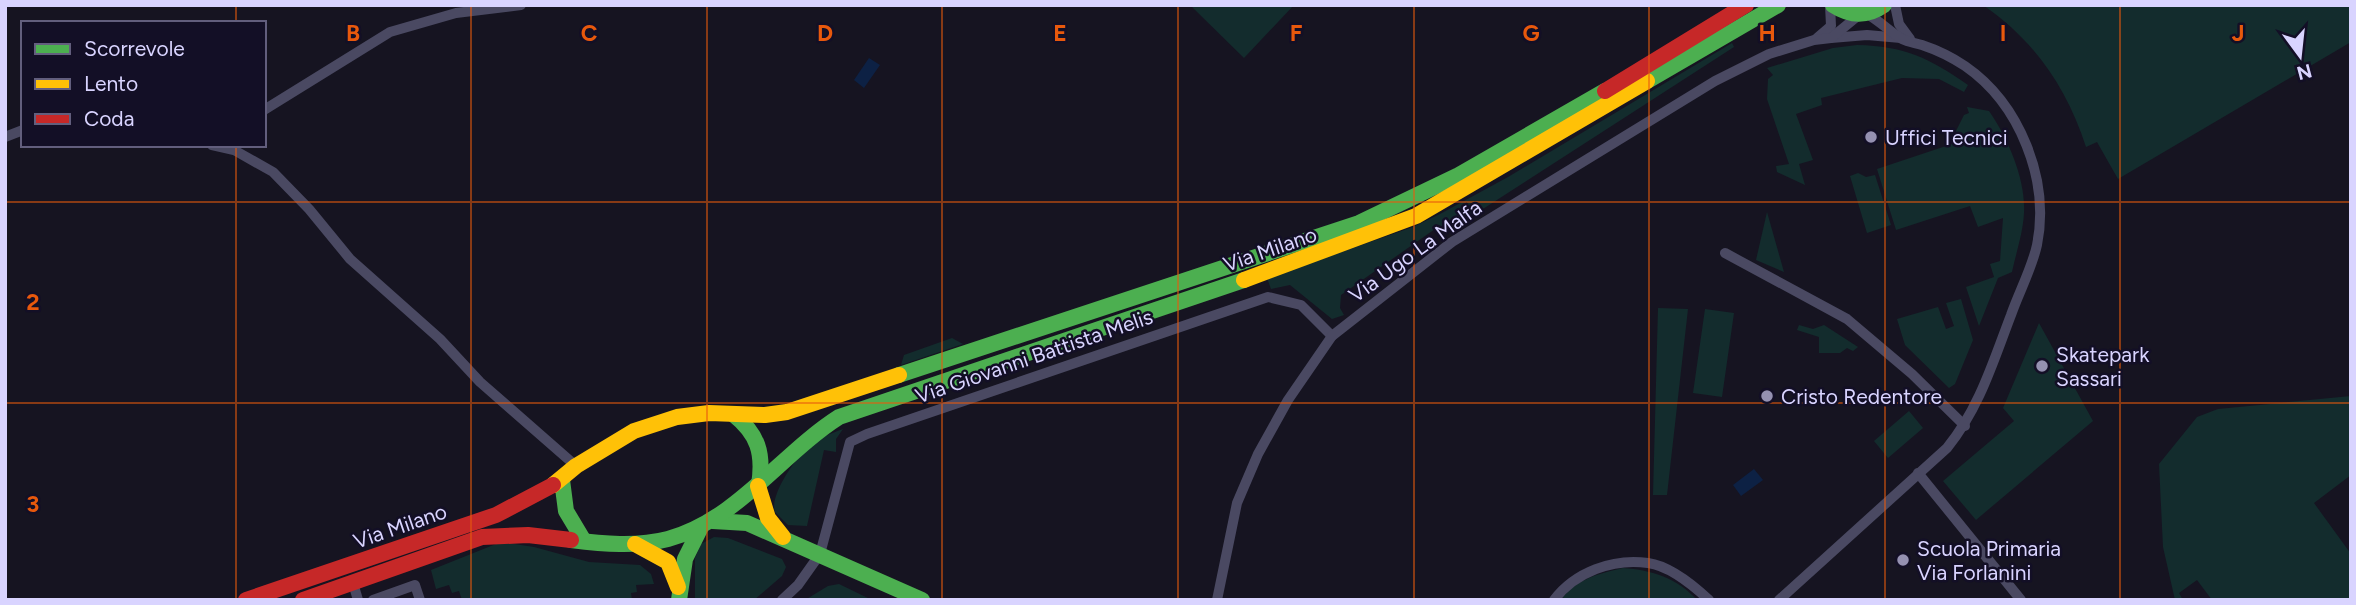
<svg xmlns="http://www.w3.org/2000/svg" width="2356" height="605" font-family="Figtree,sans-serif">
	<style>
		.green { fill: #132c2d }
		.water { fill: #0d2144 }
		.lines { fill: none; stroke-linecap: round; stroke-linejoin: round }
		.street { stroke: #4a4962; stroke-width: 10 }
		.fast { stroke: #4caf50; stroke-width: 16 }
		.slow { stroke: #ffc107; stroke-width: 16 }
		.jam { stroke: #c62828; stroke-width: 16 }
		.grid { fill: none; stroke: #e8590c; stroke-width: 2; stroke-opacity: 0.55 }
		.poi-dot { fill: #9591b1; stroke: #130f26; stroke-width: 2.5 }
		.labels { text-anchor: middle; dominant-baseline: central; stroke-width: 5; stroke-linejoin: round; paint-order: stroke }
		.poi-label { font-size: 21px; fill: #d9d4ff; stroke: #130f26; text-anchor: start }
		.street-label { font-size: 21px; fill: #d9d4ff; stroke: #130f26 }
		.grid-label { font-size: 23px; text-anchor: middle; font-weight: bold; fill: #e8590c; stroke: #130f26; stroke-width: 5; stroke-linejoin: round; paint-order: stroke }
	</style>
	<rect width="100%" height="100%" fill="#161421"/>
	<g class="green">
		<path d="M1190,5H1294L1244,58Z"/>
		<path d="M1983,5H2351V42L2118,179L2097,142L2086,147C2067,88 2034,40 1983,5Z"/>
		<path d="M1732,43L1734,47L1441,236L1435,229L1341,295L1340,308L1344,315L1332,319L1290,285L1271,289L1267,278L1413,227L1440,214L1508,177Z"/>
		<path d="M1857,45C1905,46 1929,58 1968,85L1964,92L1939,79L1902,78L1821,98L1822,105L1796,114L1813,160L1799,164L1805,185L1777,172L1776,166L1789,164L1767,99L1768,79L1773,75L1767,68L1833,48Z"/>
		<path d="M1967,107L1989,111C2008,138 2026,180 2024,213C2023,233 2016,253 2012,272L1998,278L1979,326L1966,287L1994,277L1990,264L2000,261L2003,218L1978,227L1970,206L1896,230L1877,169L1955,143L1953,137L1964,115L1969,113Z"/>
		<path d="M1858,173L1866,177L1875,175L1891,225L1867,233L1850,176Z"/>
		<path d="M1767,212L1784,272L1756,260Z"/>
		<path d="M1961,299L1973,340L1955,384L1949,388L1905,345L1897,319L1938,307L1946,329L1954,326L1946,303Z"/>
		<path d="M1658,308L1688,309L1667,495H1653Z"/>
		<path d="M1705,309L1734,313L1722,397L1693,393Z"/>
		<path d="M2039,323L2093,421L1976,520L1943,481L2014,421L2003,408Z"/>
		<path d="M1799,325L1813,329L1824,325L1858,347L1853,351L1847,348L1840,353H1819V337L1797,330Z"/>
		<path d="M952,338L963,344L901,365L904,355Z"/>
		<path d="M2351,396V475L2314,503L2351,554V600H2212L2197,580L2179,593L2183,600H2175L2163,547L2159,464L2197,417L2218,409Z"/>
		<path d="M1909,411L1923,428L1888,458L1874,441Z"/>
		<path d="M843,429L836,439V452L824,450L807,526L788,525L775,512C769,496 795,459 807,448C817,438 830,434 843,429Z"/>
		<path d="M714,537L728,538L782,559L786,567L782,576L754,600H695V558L701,544Z"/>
		<path d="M501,542L534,547L589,562L640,565L651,574L654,584L636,585L637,592L631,593L632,600H462L459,591L452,593L449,585L436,589L431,570Z"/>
		<path d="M1623,568C1652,570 1677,578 1697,600H1561C1575,579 1601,573 1623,568Z"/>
		<path d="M839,584L872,600H805L828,586Z"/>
	</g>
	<g class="water">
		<path d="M869,58L880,65L864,88L854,80Z"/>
		<path d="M1754,469L1763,480L1741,496L1733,485Z"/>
	</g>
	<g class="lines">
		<g class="street">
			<path d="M1895,5L1899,24L1910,39"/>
			<path d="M1817,38L1831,26L1830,5"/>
			<path d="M1831,38L1867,35L1901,38"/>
			<path d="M264,110L390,32L456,13L521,5"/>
			<path d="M5,137L23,130"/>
			<path d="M212,145L234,150L273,172L309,209L350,259L440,339L480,382L576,466"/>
			<path d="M1725,253L1847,319L1912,374L1965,426"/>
			<path d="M1918,473L2021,600"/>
			<path d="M353,583L358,600"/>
			<path d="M373,600L415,585L420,600"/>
			<path d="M782,600L798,585L820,554L850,442L867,434L1268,297L1301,305L1332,336"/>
			<path d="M1217,600L1237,503L1258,454L1288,400L1332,336L1452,242L1715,81L1769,54L1814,40L1831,38L1859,15"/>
			<path d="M1554,600C1575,572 1613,558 1648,563C1670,566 1693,585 1709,600"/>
			<path d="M1779,600L1947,448C1979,409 1993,362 2011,315C2019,292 2032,268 2037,245C2050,180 2020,104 1965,66C1953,58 1937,50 1922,45C1916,43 1908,42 1902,39C1890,32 1880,21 1867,14"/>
		</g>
		<g class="fast">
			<path d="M1833,5C1850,16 1867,17 1884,5"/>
			<path d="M1647,81L1778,5"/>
			<path d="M899,375L1359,223L1459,175L1605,91"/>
			<path d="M733,414C758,434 764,453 759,485"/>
			<path d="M562,480L566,511L584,541"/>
			<path d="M713,521L747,523L922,600"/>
			<path d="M571,540C603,544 637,547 668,539C737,520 781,454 839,417L1244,280"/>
			<path d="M679,600L685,559L701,527"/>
		</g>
		<g class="slow">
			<path d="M1244,280L1416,216L1647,81"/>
			<path d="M553,485L576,466L634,431L677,417L709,413L765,415L787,412L899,375"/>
			<path d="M758,486L768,518L783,537"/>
			<path d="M635,544L668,562L678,587"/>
		</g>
		<g class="jam">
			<path d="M1605,91L1746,5"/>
			<path d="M246,600L496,515L553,485"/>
			<path d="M303,600L482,537L528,535L571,540"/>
		</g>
	</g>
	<path class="grid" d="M236,5V23M471,5V600M707,5V600M942,5V600M1178,5V600M1414,5V600M1649,5V600M1885,5V600M2120,5V600M236,145V600M5,202H2351M5,403H2351"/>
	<g class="poi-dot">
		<circle cx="1871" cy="137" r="7"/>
		<circle cx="2042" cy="366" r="7"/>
		<circle cx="1767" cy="396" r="7"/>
		<circle cx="1903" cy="560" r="7"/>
	</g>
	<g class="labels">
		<g class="poi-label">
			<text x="1885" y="137">Uffici Tecnici</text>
			<text x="2056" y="354">Skatepark<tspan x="2056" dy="24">Sassari</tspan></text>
			<text x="1781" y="396">Cristo Redentore</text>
			<text x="1917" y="548">Scuola Primaria<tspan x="1917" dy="24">Via Forlanini</tspan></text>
		</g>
		<g class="street-label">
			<text transform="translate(1270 249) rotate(-19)">Via Milano</text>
			<text transform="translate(1415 251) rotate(-36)">Via Ugo La Malfa</text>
			<text transform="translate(1034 356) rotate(-19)">Via Giovanni Battista Melis</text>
			<text transform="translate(400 526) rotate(-19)">Via Milano</text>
		</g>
	</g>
	<g class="grid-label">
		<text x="353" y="41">B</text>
		<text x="589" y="41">C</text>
		<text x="825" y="41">D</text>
		<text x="1060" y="41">E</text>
		<text x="1296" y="41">F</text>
		<text x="1531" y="41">G</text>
		<text x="1767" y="41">H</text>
		<text x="2003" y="41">I</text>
		<text x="2238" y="41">J</text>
		<text x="33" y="310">2</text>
		<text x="33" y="512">3</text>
	</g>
	<rect width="2356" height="605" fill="none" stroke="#d9d4ff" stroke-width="14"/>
	<rect x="21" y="21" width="245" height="126" fill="#130f26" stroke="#625e7d" stroke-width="2"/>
	<rect x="35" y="44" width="35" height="10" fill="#4caf50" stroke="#625e7d" stroke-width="2"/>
	<text x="84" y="56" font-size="21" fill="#d9d4ff">Scorrevole</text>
	<rect x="35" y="79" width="35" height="10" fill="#ffc107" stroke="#625e7d" stroke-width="2"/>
	<text x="84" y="91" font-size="21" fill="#d9d4ff">Lento</text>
	<rect x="35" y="114" width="35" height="10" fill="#c62828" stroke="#625e7d" stroke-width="2"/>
	<text x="84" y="126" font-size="21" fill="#d9d4ff">Coda</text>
	<g transform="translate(2300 56) rotate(165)" stroke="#130f26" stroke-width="5" paint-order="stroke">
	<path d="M0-5L12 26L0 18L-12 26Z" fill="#d9d4ff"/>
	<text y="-10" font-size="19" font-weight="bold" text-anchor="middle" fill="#d9d4ff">N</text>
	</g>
</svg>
